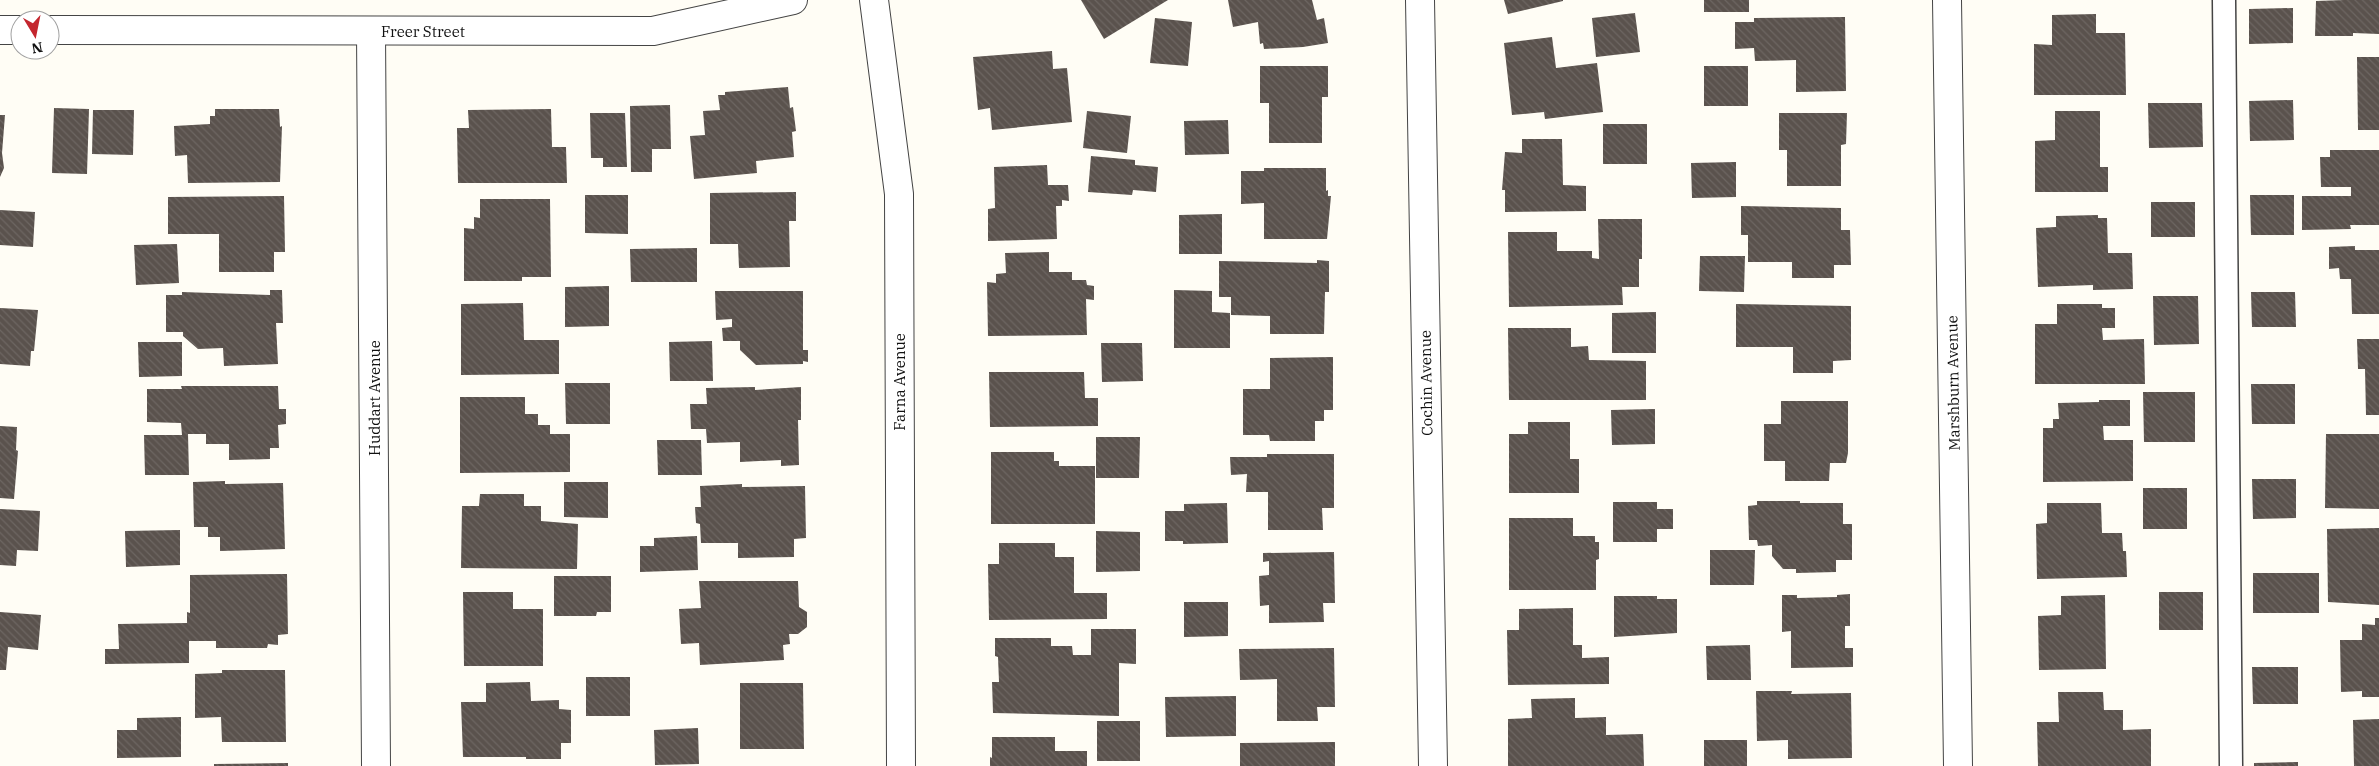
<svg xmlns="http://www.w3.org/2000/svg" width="2379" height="766" font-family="'IBM Plex Serif',serif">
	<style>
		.building { fill: url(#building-back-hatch) }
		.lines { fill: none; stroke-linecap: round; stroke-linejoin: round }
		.service-casing { stroke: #444; stroke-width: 25 }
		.minor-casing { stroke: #444; stroke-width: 30 }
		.service { stroke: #fff; stroke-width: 22 }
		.minor { stroke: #fff; stroke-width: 28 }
		.labels { text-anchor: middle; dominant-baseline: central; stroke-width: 5; stroke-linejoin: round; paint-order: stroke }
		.street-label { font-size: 15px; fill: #111; stroke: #fff }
	</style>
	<defs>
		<pattern id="building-back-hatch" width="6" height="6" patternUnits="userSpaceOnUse" patternTransform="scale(1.25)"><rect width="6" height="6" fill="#5a524d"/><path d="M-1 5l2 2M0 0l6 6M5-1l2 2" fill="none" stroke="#6d6662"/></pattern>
	</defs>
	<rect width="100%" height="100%" fill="#fffdf5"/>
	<g class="building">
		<path d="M1081,0H1168L1104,39Z"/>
		<path d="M1228,0H1312L1317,20L1324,18L1328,43L1303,47L1264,49L1263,43L1260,44L1258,22L1233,27Z"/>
		<path d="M1504,0H1563V1L1508,14Z"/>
		<rect x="1704" y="0" width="45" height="12"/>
		<path d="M2344,0H2379V34L2353,33V36H2315L2316,1Z"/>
		<path d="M2293,8V43L2249,44V9Z"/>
		<path d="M1635,13L1640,52L1596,57L1592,18Z"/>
		<path d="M2096,14V33H2125L2126,95H2034V44L2052,45V15Z"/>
		<path d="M1845,17L1846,91L1796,92V60L1755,61L1754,48L1735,49V22H1754V18Z"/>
		<path d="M1155,18L1192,22L1188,66L1150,63Z"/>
		<path d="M1552,37L1556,68L1597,63L1603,112L1545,119L1544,112L1512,115L1504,43Z"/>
		<path d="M1052,51L1053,69L1067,68L1072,122L992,130L990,108L978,110L973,57Z"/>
		<path d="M2357,57H2379V130H2358Z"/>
		<path d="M1260,66H1328V97H1322V143H1269V103H1260Z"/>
		<rect x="1704" y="66" width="44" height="40"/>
		<path d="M788,87L790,108L793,107L796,131L792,132L794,157L756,161L757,173L694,179L690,136L705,135L703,111L720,110L718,95H725V92Z"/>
		<path d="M2293,100L2294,140L2250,141L2249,101Z"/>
		<path d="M2148,103H2202L2203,147L2149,148Z"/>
		<path d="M670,105L671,149H652V172H631L630,106Z"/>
		<path d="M54,108L89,109L87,174L52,173Z"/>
		<path d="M215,109H279L280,127L282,126L280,182L188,183L187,155L175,156L174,126L210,124V116H215Z"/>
		<path d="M551,109L552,147H566L567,183H458L457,128H469L468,110Z"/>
		<path d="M93,110H134L133,155L92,154Z"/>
		<path d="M1087,111L1131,116L1127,153L1083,148Z"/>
		<path d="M2055,111H2100V167H2108V192H2035V141L2055,140Z"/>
		<path d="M590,113H625L627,167H603V158H591Z"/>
		<path d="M1779,113H1847L1846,144L1841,145V186H1787V150H1779Z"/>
		<path d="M0,115H5L2,153L4,168L0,177Z"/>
		<path d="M1228,120L1229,154L1185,155L1184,121Z"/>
		<rect x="1603" y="124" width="44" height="40"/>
		<path d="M1522,139H1562L1563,185L1586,186V211L1505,212V190H1502L1505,152L1522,153Z"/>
		<path d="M2330,150H2379V225H2350L2351,229L2302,230V196H2351V187H2321L2320,157H2330Z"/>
		<path d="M1091,156L1135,160V165L1158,167L1156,192L1133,190L1132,195L1088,192Z"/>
		<path d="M1736,162V197L1692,198L1691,163Z"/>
		<path d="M1047,165L1048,185H1068L1069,201L1062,200V206H1056L1057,239L988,241V209L995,208L994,167Z"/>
		<path d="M1264,168H1326V191L1328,190V196H1331L1327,239H1264V203L1241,204V171H1264Z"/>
		<path d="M796,192V221H789L790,267L739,268L738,244H710V193Z"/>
		<path d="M585,195H628V234L585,233Z"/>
		<path d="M2250,195H2294V235H2251Z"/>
		<path d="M284,196L285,252H274V272H219V234H168V197Z"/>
		<path d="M480,199H550L551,277H522V281H464V228L474,229V217L480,218Z"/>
		<rect x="2151" y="202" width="44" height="35"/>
		<path d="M1741,206L1841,208V230H1850L1851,265H1834V278H1792V262H1748V235H1741Z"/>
		<path d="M0,210L35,212L33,247L0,245Z"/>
		<path d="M1222,214V254H1179V215Z"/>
		<path d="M2098,215V218H2107L2108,253H2132L2133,289L2093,290V285L2038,287L2036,228L2056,227V216Z"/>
		<path d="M1598,219H1642V259H1639V287H1622L1623,305L1509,307L1508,232H1557V251H1592V258L1599,259Z"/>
		<path d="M177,244L179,283L136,285L134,245Z"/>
		<path d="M2355,246V250H2379V314H2352L2351,279H2340L2339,268L2329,269V247Z"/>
		<path d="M697,248V282H631L630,249Z"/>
		<path d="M1049,252V272H1072V280H1086L1087,285L1094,286V300L1086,299L1087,335L988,336L987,282L996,283V274L1006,273L1005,253Z"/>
		<path d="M1700,256H1745L1744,292L1699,291Z"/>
		<path d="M1317,260L1329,261V292H1325L1324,334H1270V316L1231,315V297H1219V261L1317,263Z"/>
		<path d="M609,286V326L565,327V287Z"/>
		<path d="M270,290H282L283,323H276L278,364L224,366L223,348L198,349L183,336V332H166V295H182V292L270,295Z"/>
		<path d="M1174,290L1212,291V312L1230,313V348H1174Z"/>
		<path d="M715,291H803V350H808V362L803,361V364L756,365L740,350V341H723L722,328L732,327V319L716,320Z"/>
		<path d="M2251,292H2295L2296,327H2252Z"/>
		<path d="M2153,296H2198L2199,344L2154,345Z"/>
		<path d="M523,303L524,340H559V374L461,375V304Z"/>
		<path d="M1736,304L1851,306V360L1833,361V373H1793V347H1736Z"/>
		<path d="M2057,304H2102V308H2115V328H2102L2103,340L2144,339L2145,384H2035V324H2057Z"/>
		<path d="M0,308L38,310L34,351H31L30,366L0,364Z"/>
		<path d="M1656,312V353H1612V313Z"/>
		<path d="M1508,328H1571V347L1588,346L1589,360L1646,361V400H1509Z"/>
		<path d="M2357,339H2379V415H2366L2365,369H2358Z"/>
		<path d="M712,341L713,381H670L669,342Z"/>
		<path d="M138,342H182V376L139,377Z"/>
		<path d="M1101,343H1142L1143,381L1102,382Z"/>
		<path d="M1333,357V410H1324V421H1315V441H1270L1269,435H1243V389H1270V358Z"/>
		<path d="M989,372H1084L1085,398H1098V426L990,427Z"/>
		<path d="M565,383H610V424H566Z"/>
		<path d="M2251,384H2295V424H2252Z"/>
		<path d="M181,386H278L279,409H286V424L278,425L279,448H270V459L229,460V444H206V434H188L189,475H145L144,435H182L181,423L147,422V389H182Z"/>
		<path d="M755,387V390L801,387V420H798L799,465L781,466V460L740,462V442L707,443L706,429H691L690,404H707L706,388Z"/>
		<path d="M2143,392H2195V442H2144Z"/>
		<path d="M460,397H525V414H538V425H550V434H570V472L460,473Z"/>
		<path d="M2099,400H2130V426H2103L2104,440H2133V481L2043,482V428H2053V419H2059L2058,403L2099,402Z"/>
		<path d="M1781,401H1848V453L1846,463H1830L1829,481H1785V461H1764V424H1781Z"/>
		<path d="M1655,409V444L1612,445L1611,410Z"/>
		<path d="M1528,422H1570V459H1579V493H1509V434H1528Z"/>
		<path d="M0,426L17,427L16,450L18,451L14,499L0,498Z"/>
		<path d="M2326,434H2379V509L2325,508Z"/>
		<path d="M1096,437H1140L1139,478H1096Z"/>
		<path d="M657,440H701L702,475H658Z"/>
		<path d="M991,452H1054V461H1059V466H1095V524H991Z"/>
		<path d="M1267,454H1334V508H1322L1323,530H1268V492H1246L1247,474L1231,475L1230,457H1267Z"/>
		<path d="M2252,479H2296V518L2253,519Z"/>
		<path d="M225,481V484L283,483L285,549L220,551V537H208V527H194L193,482Z"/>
		<path d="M564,482H608V518L564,517Z"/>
		<path d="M742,484V487L805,486L806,538L794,539V557L738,558V543H701L700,524L696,523L695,507H701L700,486Z"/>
		<rect x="2143" y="488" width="44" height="41"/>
		<path d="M480,494H524V506H541V521L578,524L577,569L461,568L462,506H479Z"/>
		<path d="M1757,501H1800V503H1843V524H1852V560H1836V572L1796,573V569H1783L1772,556V545L1758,546L1757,540H1749L1748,506L1757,505Z"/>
		<path d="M1613,502H1657V509H1673V529H1657V542H1613Z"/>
		<path d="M1227,503L1228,543L1183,544V541H1165V511H1184V504Z"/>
		<path d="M2047,503H2101L2102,533H2122L2123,551H2126L2127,577L2037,579L2036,524L2047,523Z"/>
		<path d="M0,509L40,511L38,551L17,550L16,566L0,565Z"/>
		<path d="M1509,518H1573V536H1595V542H1599V559L1596,560V590H1509Z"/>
		<path d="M2379,528V605L2328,602L2327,529Z"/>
		<path d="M180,530V565L126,567L125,531Z"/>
		<path d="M1096,531L1140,532V571L1096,572Z"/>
		<path d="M697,536L698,570L640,572V546H654V538Z"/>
		<path d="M999,543H1055V557H1074V593H1107V619L989,620L988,564H999Z"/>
		<path d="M1710,550H1755L1754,585H1710Z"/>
		<path d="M1334,552L1335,603H1323L1324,622L1269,623V605L1260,606L1259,576L1269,575V561L1263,562V553Z"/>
		<rect x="2253" y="573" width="66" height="40"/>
		<path d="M287,574L288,634L278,635V645L268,644L267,648H216V641H189V663L105,664V649H119L118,624L187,623V612L190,613V575Z"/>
		<path d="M554,576H611V612H597L596,616H554Z"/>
		<path d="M699,581H798L799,607L807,612V627L798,634H789L790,644L783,645L784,660L700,665L699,643L681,644L679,609L701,608Z"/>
		<path d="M463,592H513V609H543V666H464Z"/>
		<rect x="2159" y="592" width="44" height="38"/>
		<path d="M1850,594V626H1845V648H1853V667L1791,668V631L1782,632V595H1797V598L1837,597V595Z"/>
		<path d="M2105,595L2106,669L2039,670L2038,616L2061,615V596Z"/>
		<path d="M1614,596H1657V599H1677V633L1614,637Z"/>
		<path d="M1184,602H1228V636L1184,637Z"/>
		<path d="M1573,608V645H1582V658L1609,657V684L1508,685L1507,630H1519V609Z"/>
		<path d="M0,612L41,615L38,650L8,647L6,670H0Z"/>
		<path d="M2375,618H2379V697H2362V691L2341,692L2340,640H2362V624L2375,625Z"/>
		<path d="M1091,629H1136V664L1119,663V716L993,713L992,682H999L998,657L995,656V638H1051V646H1072L1073,655H1091Z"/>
		<path d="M1750,645L1751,680H1707L1706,646Z"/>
		<path d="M1334,648L1335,707H1317L1318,721H1277V679L1240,680L1239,649Z"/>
		<path d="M2252,667H2298V704H2253Z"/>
		<path d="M222,670H285L286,742H222L221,717L195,718V674L222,673Z"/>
		<rect x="586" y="677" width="44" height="39"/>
		<path d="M530,682L531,701L559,700V709L571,710V743H561V759H526V757H463L461,702H486V683Z"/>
		<path d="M740,683H803L804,749H740Z"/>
		<path d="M1756,691H1792L1791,694L1851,693L1852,758L1788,759V740L1757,741Z"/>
		<path d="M2058,692H2103L2104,710H2123V730L2151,729V766H2038L2037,722H2059Z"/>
		<path d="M1236,696V736L1166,737L1165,697Z"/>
		<path d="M1575,698V718L1606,717V735L1643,734L1644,766H1508V719L1532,718L1531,699Z"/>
		<path d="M181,717V757L117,758V730H137V718Z"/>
		<path d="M2379,719V766H2354L2353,720Z"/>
		<rect x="1097" y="721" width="43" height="40"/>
		<path d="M698,728L699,764L655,765L654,730Z"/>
		<path d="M992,737H1055V751H1087V766H990V757L992,758Z"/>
		<rect x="1704" y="740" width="43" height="26"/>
		<path d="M1335,742V766H1240V743Z"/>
		<path d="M2298,762V766H2254V763Z"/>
		<path d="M288,763V766H214V764Z"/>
	</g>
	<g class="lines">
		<defs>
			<path id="service" d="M2224,0L2231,766"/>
			<g id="minor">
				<path d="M874,0L899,194L901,766"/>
				<path d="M1420,0L1433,766"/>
				<path d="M1947,0L1958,766"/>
				<path d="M0,30H20"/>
				<path d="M50,30L653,31L793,0"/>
				<path d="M371,31L376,766"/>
			</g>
		</defs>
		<use href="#service" class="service-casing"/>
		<use href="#minor" class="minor-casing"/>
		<use href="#service" class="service"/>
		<use href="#minor" class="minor"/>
	</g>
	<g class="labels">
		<g class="street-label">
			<text x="423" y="31">Freer Street</text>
			<text transform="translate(899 382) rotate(-90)">Farna Avenue</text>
			<text transform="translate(1426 383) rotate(-91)">Cochin Avenue</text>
			<text transform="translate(1953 383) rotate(-91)">Marshburn Avenue</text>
			<text transform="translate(374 398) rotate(-90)">Huddart Avenue</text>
		</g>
	</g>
	<g transform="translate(35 35) rotate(170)"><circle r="24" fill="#ffffff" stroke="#a0a0a0"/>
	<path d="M0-4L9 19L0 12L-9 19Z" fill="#c4262e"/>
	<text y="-8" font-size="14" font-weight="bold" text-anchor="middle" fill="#111111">N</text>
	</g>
</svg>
